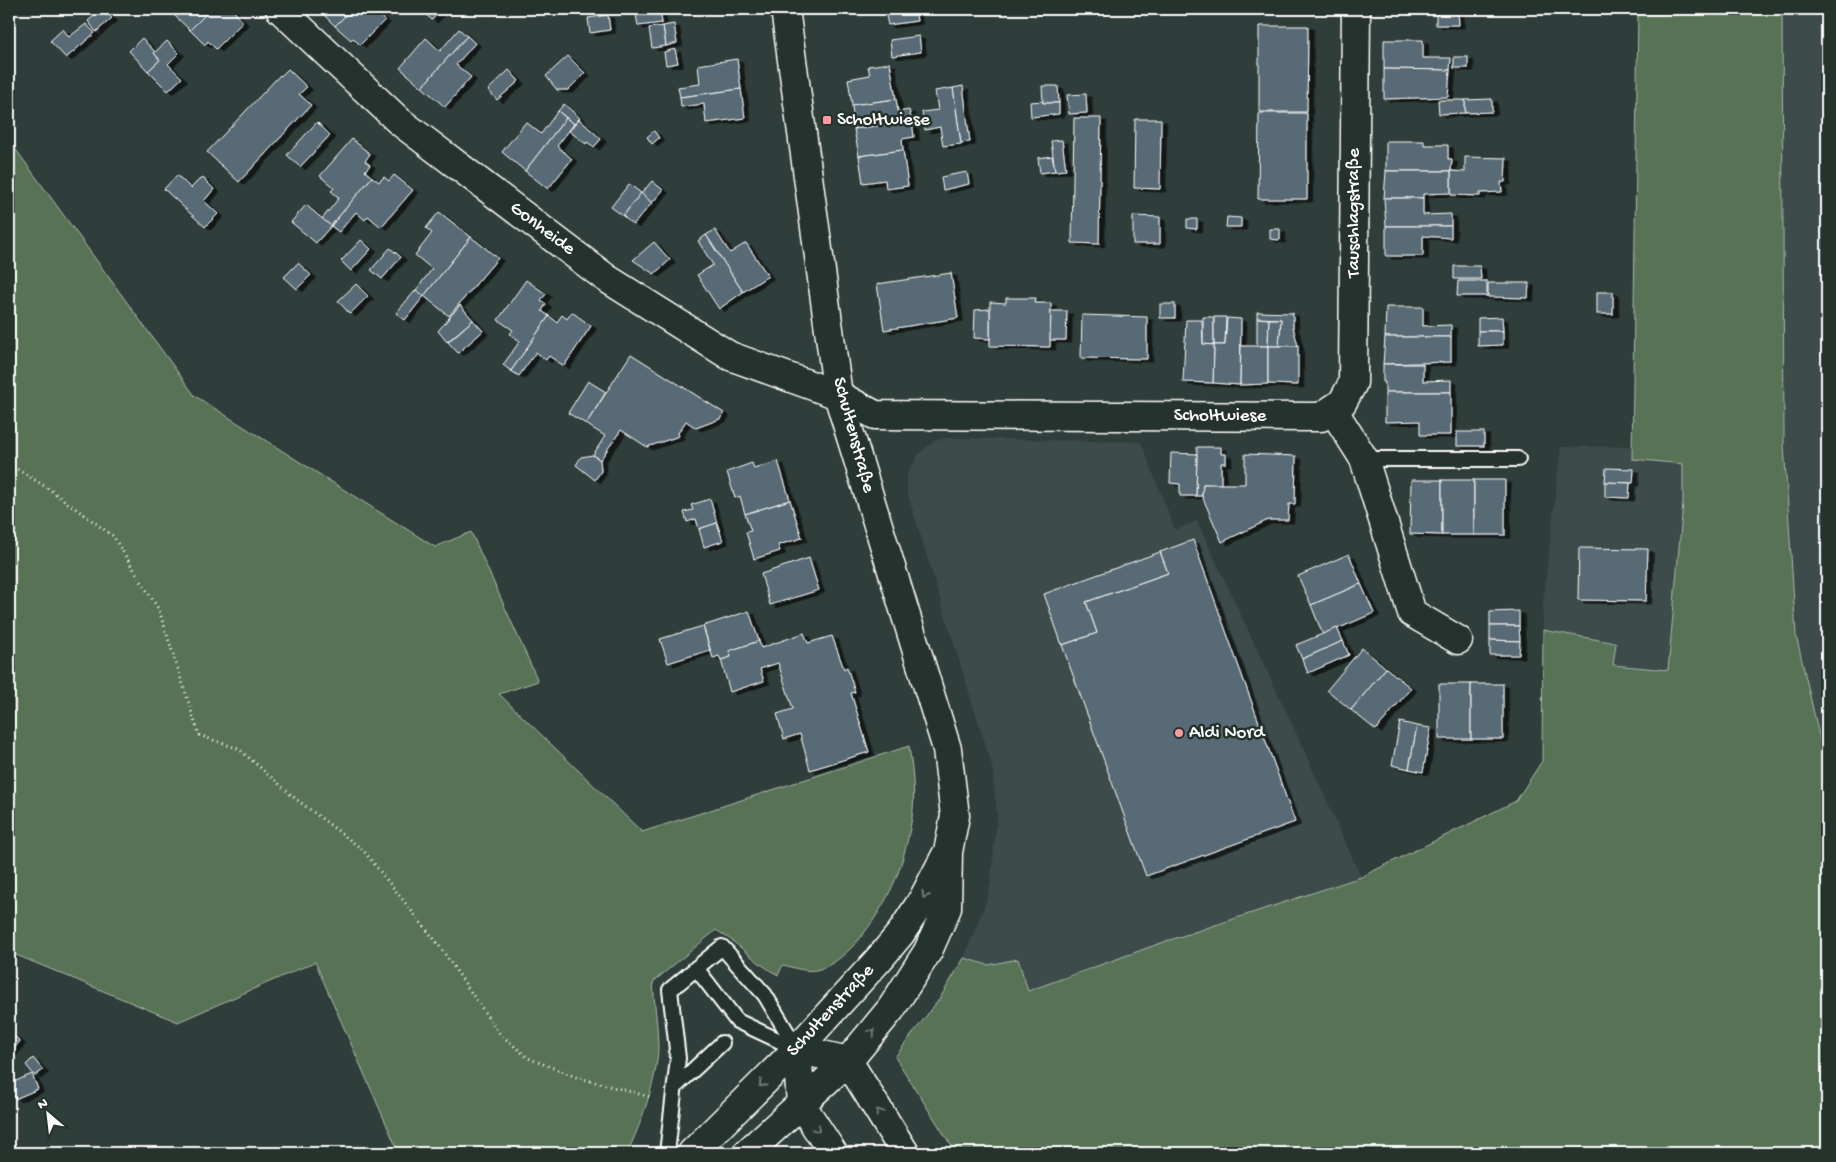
<svg xmlns="http://www.w3.org/2000/svg" width="1836" height="1162" font-family="'Gochi Hand',sans-serif">
	<style>
		.built { fill: #3c4b4c }
		.green { fill: #587257; stroke: #acb8ab }
		.building { fill: #586a75; stroke: #fff; filter: url(#shadow) }
		.lines { fill: none; stroke-linecap: round; stroke-linejoin: round }
		.lane-casing { stroke: #fff; stroke-width: 18 }
		.street-casing { stroke: #fff; stroke-width: 31 }
		.secondary-casing { stroke: #fff; stroke-width: 31 }
		.path { stroke: #fff; stroke-width: 3; stroke-dasharray: 1 4; stroke-linecap: butt }
		.lane { stroke: #26332d; stroke-width: 14 }
		.street { stroke: #26332d; stroke-width: 28 }
		.secondary { stroke: #26332d; stroke-width: 28 }
		.oneway { stroke: #727a76 }
		.poi-dot { fill: #ff9aa2; stroke: #26332d; stroke-width: 2 }
		.labels { text-anchor: middle; dominant-baseline: central; stroke-width: 5; stroke-linejoin: round; paint-order: stroke }
		.poi-label { font-size: 19px; fill: #fff; stroke: #26332d; text-anchor: start }
		.street-label { font-size: 19px; fill: #fff; stroke: #26332d }
	</style>
	<defs>
		<filter id="shadow"><feDropShadow dx="5.5" dy="3" stdDeviation="0" flood-color="#0009"/></filter>
	</defs>
	<rect width="100%" height="100%" fill="#303e3b"/>
	<filter id="ink" filterUnits="userSpaceOnUse"><feTurbulence type="fractalNoise" baseFrequency=".02" numOctaves="2"/><feDisplacementMap in="SourceGraphic" scale="10" xChannelSelector="R" yChannelSelector="G"/><feConvolveMatrix kernelMatrix="1 2 1 2 8 2 1 2 1" color-interpolation-filters="sRGB"/></filter>
	<g filter="url(#ink)">
		<g class="built">
			<path d="M1782,9H1827V770L1796,635L1784,444Z"/>
			<path d="M947,438L1141,442L1175,530L1197,521L1302,746L1361,877L1161,943L1028,991L1018,959L988,965L964,958L987,899L991,881L997,815L992,766L907,492V474L919,454L934,441Z"/>
			<path d="M1633,446L1632,459L1683,464V503L1668,670L1613,665L1615,643L1543,630V603L1561,447Z"/>
		</g>
		<g class="green">
			<path d="M1638,9H1782L1784,444L1796,635L1827,770V1153H956L895,1057L940,998L964,958L988,965L1018,959L1028,991L1161,943L1361,877L1516,801L1542,761L1543,630L1616,643L1613,665L1668,670L1683,503V464L1632,459Z"/>
			<path d="M9,140L195,396L435,547L471,532L538,681L499,694L642,832L909,746C912,767 915,789 913,810C910,832 905,853 898,873C886,905 854,958 820,969C808,973 795,968 783,965L778,975C755,963 739,943 716,930L653,982C654,1003 658,1025 658,1047C658,1076 640,1127 627,1153H399L315,962L178,1022L9,952Z"/>
		</g>
		<g class="building">
			<path d="M102,9L112,18L96,32L88,21Z"/>
			<path d="M176,9H211L190,30L174,15L178,11Z"/>
			<path d="M211,9H232L243,22L216,49L208,41L205,45L190,30Z"/>
			<path d="M318,9H352L335,26Z"/>
			<path d="M352,9H377L379,11L377,13L385,20L360,45L353,38L351,40L335,26Z"/>
			<path d="M424,9H442L432,20L422,11Z"/>
			<path d="M632,9H659L660,10L633,14Z"/>
			<path d="M900,9H915L917,21L888,25L885,11Z"/>
			<path d="M660,10L662,23L638,26L636,14Z"/>
			<path d="M1436,10H1458L1459,25H1436Z"/>
			<path d="M608,15L610,30L590,33L588,18Z"/>
			<path d="M86,24L95,33L66,58L50,41L63,29L69,37Z"/>
			<path d="M674,24L677,43L666,46L663,26Z"/>
			<path d="M663,26L666,46L652,48L649,28Z"/>
			<path d="M1259,26H1308L1307,112H1259Z"/>
			<path d="M459,29L467,36L422,87L400,68L426,38L440,51Z"/>
			<path d="M467,36L475,43L456,65L471,77L445,107L422,87Z"/>
			<path d="M919,36L921,52L892,56L890,40Z"/>
			<path d="M142,38L155,52L154,53L160,60L148,71L129,51Z"/>
			<path d="M1384,40H1423V58H1451L1450,70L1384,69Z"/>
			<path d="M167,41L179,53L168,64L182,78L168,91L148,71L160,60L154,53Z"/>
			<path d="M675,49L678,63L666,65L664,52Z"/>
			<path d="M568,56L585,73L568,90H557L546,76Z"/>
			<rect x="1454" y="57" width="14" height="11"/>
			<path d="M737,59L741,89L680,97L678,87L700,84L698,65Z"/>
			<path d="M890,63L896,99L852,105L848,79L870,75L868,66Z"/>
			<path d="M288,69L307,87L299,94L311,105L239,182L207,152L280,75L281,76Z"/>
			<path d="M1384,69L1450,70L1448,97L1384,99Z"/>
			<path d="M509,70L519,81L497,100L488,90Z"/>
			<path d="M963,86L970,142L961,143L953,88Z"/>
			<path d="M1042,86H1058L1059,103H1043Z"/>
			<path d="M953,88L961,144L943,146L940,127L925,130L922,112L938,110L935,91Z"/>
			<path d="M741,89L745,118L706,123L704,104L681,107L680,97Z"/>
			<path d="M1086,94L1087,113L1069,114L1067,95Z"/>
			<path d="M896,99L898,112L909,110L912,121L854,129L852,105Z"/>
			<path d="M1492,99V112L1465,113V100Z"/>
			<path d="M1438,100H1465V113L1439,114Z"/>
			<path d="M1043,101V103H1059V114L1031,117L1030,102Z"/>
			<path d="M564,104L580,118L574,124L558,111Z"/>
			<path d="M558,111L566,118L525,171L502,152L526,122L541,134Z"/>
			<path d="M1259,113H1307V199H1258Z"/>
			<path d="M566,118L574,124L557,146L572,159L548,189L525,171Z"/>
			<path d="M1074,118H1101L1099,244L1072,243Z"/>
			<path d="M579,119L601,139L594,147L587,142L586,144L569,131Z"/>
			<path d="M1135,119H1161L1160,189L1134,188Z"/>
			<path d="M912,121L914,137L902,139L903,150L859,156L854,129Z"/>
			<path d="M317,122L330,135L300,167L287,155Z"/>
			<path d="M654,131L659,138L652,144L647,137Z"/>
			<path d="M352,139L370,154L365,161L370,165L365,171L372,177L331,226L322,219L339,198L331,191L334,188L320,176Z"/>
			<path d="M1062,140L1066,170L1055,171L1051,141Z"/>
			<path d="M1386,141H1424V145H1448V159H1452L1451,171H1386Z"/>
			<path d="M903,150L908,186L886,189L885,180L863,183L859,156Z"/>
			<path d="M1052,156L1055,171L1040,173L1038,158Z"/>
			<path d="M1465,157L1506,158L1505,182H1501L1502,192L1480,193V196L1451,195V171L1465,172Z"/>
			<path d="M1386,171H1451V193L1423,194V198H1384Z"/>
			<path d="M967,172L969,184L943,190L941,177Z"/>
			<path d="M177,175L191,188L202,177L214,189L204,201L218,214L205,227L164,189Z"/>
			<path d="M394,175L413,190L381,227L368,216L365,220L356,212L339,232L331,226L372,177L379,182L384,177L389,181Z"/>
			<path d="M652,181L663,190L652,203L641,194Z"/>
			<path d="M629,184L641,193L623,216L611,207Z"/>
			<path d="M641,193L652,203L633,225L623,216Z"/>
			<path d="M1384,198H1423V215L1451,214V226H1386Z"/>
			<path d="M306,205L331,226L316,243L291,222Z"/>
			<path d="M439,212L471,237L424,296L416,290L432,269L415,255L432,233L426,228Z"/>
			<path d="M1133,216L1160,217V244H1133Z"/>
			<path d="M1227,217L1241,218V227H1226Z"/>
			<path d="M1187,219H1197V229L1187,228Z"/>
			<path d="M1386,226H1451V238L1423,236V256H1386Z"/>
			<path d="M1270,229H1280V240L1270,239Z"/>
			<path d="M715,230L730,253L746,243L768,276L743,292L706,235Z"/>
			<path d="M706,235L743,292L719,309L697,275L713,265L698,241Z"/>
			<path d="M471,237L498,258L449,316L424,296Z"/>
			<path d="M361,240L371,249L351,271L341,261Z"/>
			<path d="M654,242L670,260L654,274L633,260Z"/>
			<path d="M390,248L401,257L382,279L371,270Z"/>
			<path d="M298,263L311,275L297,289L284,277Z"/>
			<path d="M1454,266H1480L1481,279H1454Z"/>
			<path d="M951,273L958,318L884,330L877,284Z"/>
			<path d="M526,280L546,294L541,300L546,304L542,311L549,316L511,371L503,365L520,341L510,334L513,330L498,320Z"/>
			<path d="M1458,281H1487V296H1457Z"/>
			<path d="M1488,283H1529L1528,298L1488,297Z"/>
			<path d="M356,284L368,296L350,314L338,301Z"/>
			<path d="M416,290L424,296L405,320L396,313Z"/>
			<rect x="1597" y="292" width="16" height="22"/>
			<path d="M1006,298H1036L1035,303H1051L1050,347L990,346V302L1006,303Z"/>
			<rect x="1160" y="304" width="15" height="14"/>
			<path d="M460,305L473,320L447,342L438,331Z"/>
			<path d="M1386,307H1423V326L1451,325V337H1385Z"/>
			<path d="M990,309V339L974,338L975,310Z"/>
			<path d="M1051,311H1067L1066,340H1050Z"/>
			<path d="M572,312L591,326L564,366L549,356L546,360L536,352L519,376L511,371L549,316L557,322L562,315L567,319Z"/>
			<path d="M1257,312L1293,313V327L1298,346H1279L1281,319L1257,318Z"/>
			<path d="M1082,315L1147,317V359L1081,358Z"/>
			<path d="M1203,317H1214V345L1203,344Z"/>
			<path d="M1214,317H1226L1225,345H1214Z"/>
			<path d="M1502,317L1503,331H1478V318Z"/>
			<path d="M1227,318L1241,319L1240,385L1213,383L1214,345H1225Z"/>
			<path d="M1257,318L1269,319L1268,346H1257Z"/>
			<path d="M1269,319H1281L1279,346H1268Z"/>
			<path d="M473,320L483,331L458,353L448,342Z"/>
			<path d="M1186,320H1202L1203,344L1214,345L1213,383L1183,382Z"/>
			<path d="M1478,331H1503V345L1478,346Z"/>
			<path d="M1385,337H1451V362L1383,364Z"/>
			<path d="M1241,346H1268V384L1240,385Z"/>
			<path d="M1268,346H1298V385L1268,384Z"/>
			<path d="M631,354L724,413L720,419L696,428L686,421L678,433L679,436L647,447L621,430L600,460L593,455L605,436L586,424Z"/>
			<path d="M1383,364H1423V381L1451,380V392H1385V382H1383Z"/>
			<path d="M588,381L606,392L586,424L568,413Z"/>
			<path d="M1385,392H1451V435H1420V421L1385,422Z"/>
			<rect x="1457" y="432" width="27" height="14"/>
			<path d="M1197,447H1221V454H1226V463H1221V485L1203,484L1202,496H1196Z"/>
			<path d="M1171,453L1197,454L1196,496H1180V484L1170,483Z"/>
			<path d="M1245,454L1296,456L1295,504H1289L1288,520H1268L1222,542L1202,496L1203,484H1245Z"/>
			<path d="M593,455L600,460L601,471L595,480L576,465L581,457Z"/>
			<path d="M778,461L790,500L745,514L740,496L735,498L727,472L752,463L754,469Z"/>
			<path d="M1606,468L1634,469L1633,483L1605,482Z"/>
			<path d="M1411,480H1442V535L1410,534Z"/>
			<rect x="1442" y="480" width="32" height="55"/>
			<rect x="1474" y="480" width="31" height="55"/>
			<path d="M1605,482L1630,483L1629,498L1605,497Z"/>
			<path d="M710,499L717,523L699,529L696,519L687,522L684,512L693,510L691,505Z"/>
			<path d="M790,500L802,538L778,545L780,551L754,559L746,532L751,531L745,514Z"/>
			<path d="M717,523L723,541L704,547L699,529Z"/>
			<path d="M1193,540L1295,822L1146,876L1062,645L1097,633L1086,602L1168,573L1160,552Z"/>
			<path d="M1579,548L1648,549L1646,601L1578,600Z"/>
			<path d="M1160,552L1168,573L1086,602L1097,633L1062,645L1044,594Z"/>
			<path d="M1349,554L1361,584L1311,605L1298,576Z"/>
			<path d="M809,558L819,590L770,605L761,574Z"/>
			<path d="M1361,584L1374,613L1323,635L1311,605Z"/>
			<path d="M749,611L759,641L729,651L731,657L721,660L719,656L713,658L703,626Z"/>
			<path d="M1519,611V626H1490V612Z"/>
			<path d="M703,626L710,650L668,663L660,639Z"/>
			<path d="M1490,626H1519L1520,641L1490,640Z"/>
			<path d="M1337,628L1343,641L1302,659L1296,645Z"/>
			<path d="M804,633L808,643L832,636L844,669L847,667L855,692L851,693L869,752L810,770L800,734L784,739L777,714L793,709L778,663L760,669L764,681L730,692L721,660L731,657L729,651L759,641L761,648Z"/>
			<path d="M1490,640L1520,641L1519,655H1490Z"/>
			<path d="M1343,641L1349,655L1308,673L1302,659Z"/>
			<path d="M1362,648L1386,668L1351,710L1327,690Z"/>
			<path d="M1386,668L1411,688L1376,730L1351,710Z"/>
			<rect x="1439" y="684" width="32" height="55"/>
			<rect x="1471" y="684" width="32" height="55"/>
			<path d="M1400,722L1417,726L1409,769L1392,765Z"/>
			<path d="M1417,726L1431,728L1423,772L1409,769Z"/>
			<path d="M9,1032L20,1041L9,1055Z"/>
			<path d="M33,1058L43,1070L35,1076L26,1065Z"/>
			<path d="M32,1074L38,1089L15,1099L9,1084Z"/>
		</g>
		<g class="lines">
			<defs>
				<g id="lane">
					<path d="M1364,459H1518"/>
					<path d="M696,968L737,1021L797,1049"/>
					<path d="M676,1086L722,1043"/>
					<path d="M667,1153L678,1058L670,990L722,947L765,995L797,1049"/>
				</g>
				<g id="street">
					<path d="M280,9L399,121L606,278L730,356L838,395L875,415L1321,417L1342,403L1353,383L1356,9"/>
					<path d="M1333,410L1364,459L1412,613L1458,640"/>
				</g>
				<g id="secondary">
					<path d="M797,1049L848,1061L905,1153"/>
					<path d="M797,1049L801,1104L833,1153"/>
					<path d="M692,1153L797,1049L880,958L901,933L923,899L946,855"/>
					<path d="M747,1153L848,1061L891,1009L928,951L947,908L948,852L955,816L947,749L838,395L785,9"/>
				</g>
			</defs>
			<use href="#lane" class="lane-casing"/>
			<use href="#street" class="street-casing"/>
			<use href="#secondary" class="secondary-casing"/>
			<path class="path" d="M9,464L46,487L113,536L159,610L199,735L239,749L296,799L363,850L438,944L498,1032L528,1058L576,1077L650,1097"/>
			<use href="#lane" class="lane"/>
			<use href="#street" class="street"/>
			<use href="#secondary" class="secondary"/>
		</g>
		<defs><path id="oneway-chevron" d="M-2-3.5L2.5 0L-2 3.5" fill="none" stroke-width="1.6" stroke-linecap="round" stroke-linejoin="round" transform="scale(1.25)"/></defs>
		<g class="oneway">
			<use href="#oneway-chevron" transform="translate(925 895) rotate(119)"/>
			<use href="#oneway-chevron" transform="translate(872 1032) rotate(-50)"/>
			<use href="#oneway-chevron" transform="translate(762 1084) rotate(135)"/>
			<use href="#oneway-chevron" transform="translate(879 1112) rotate(-122)"/>
			<use href="#oneway-chevron" transform="translate(817 1129) rotate(56)"/>
		</g>
	</g>
	<g class="poi-dot">
		<rect x="822" y="115" width="10" height="10" rx="2.5"/>
		<circle cx="1179" cy="733" r="5"/>
	</g>
	<g class="labels">
		<g class="poi-label">
			<text x="837" y="120">Scholtwiese</text>
			<text x="1189" y="733">Aldi Nord</text>
		</g>
		<g class="street-label">
			<text transform="translate(1354 213) rotate(-90)">Tauschlagstraße</text>
			<text transform="translate(542 229) rotate(37)">Gonheide</text>
			<text x="1220" y="416">Scholtwiese</text>
			<text transform="translate(853 435) rotate(75)">Schultenstraße</text>
			<text transform="translate(831 1011) rotate(-47)">Schultenstraße</text>
		</g>
	</g>
	<rect width="1836" height="1162" fill="none" stroke="#26332d" stroke-width="30"/>
	<rect x="15" y="15" width="1806" height="1132" fill="none" stroke="#fff" stroke-width="2" filter="url(#ink)"/>
	<g transform="translate(48 1114) rotate(332)" stroke="#26332d" stroke-width="4" paint-order="stroke">
	<path d="M0-4L9 19L0 12L-9 19Z" fill="#ffffff"/>
	<text y="-8" font-size="14" font-weight="bold" text-anchor="middle" fill="#ffffff">N</text>
	</g>
</svg>
